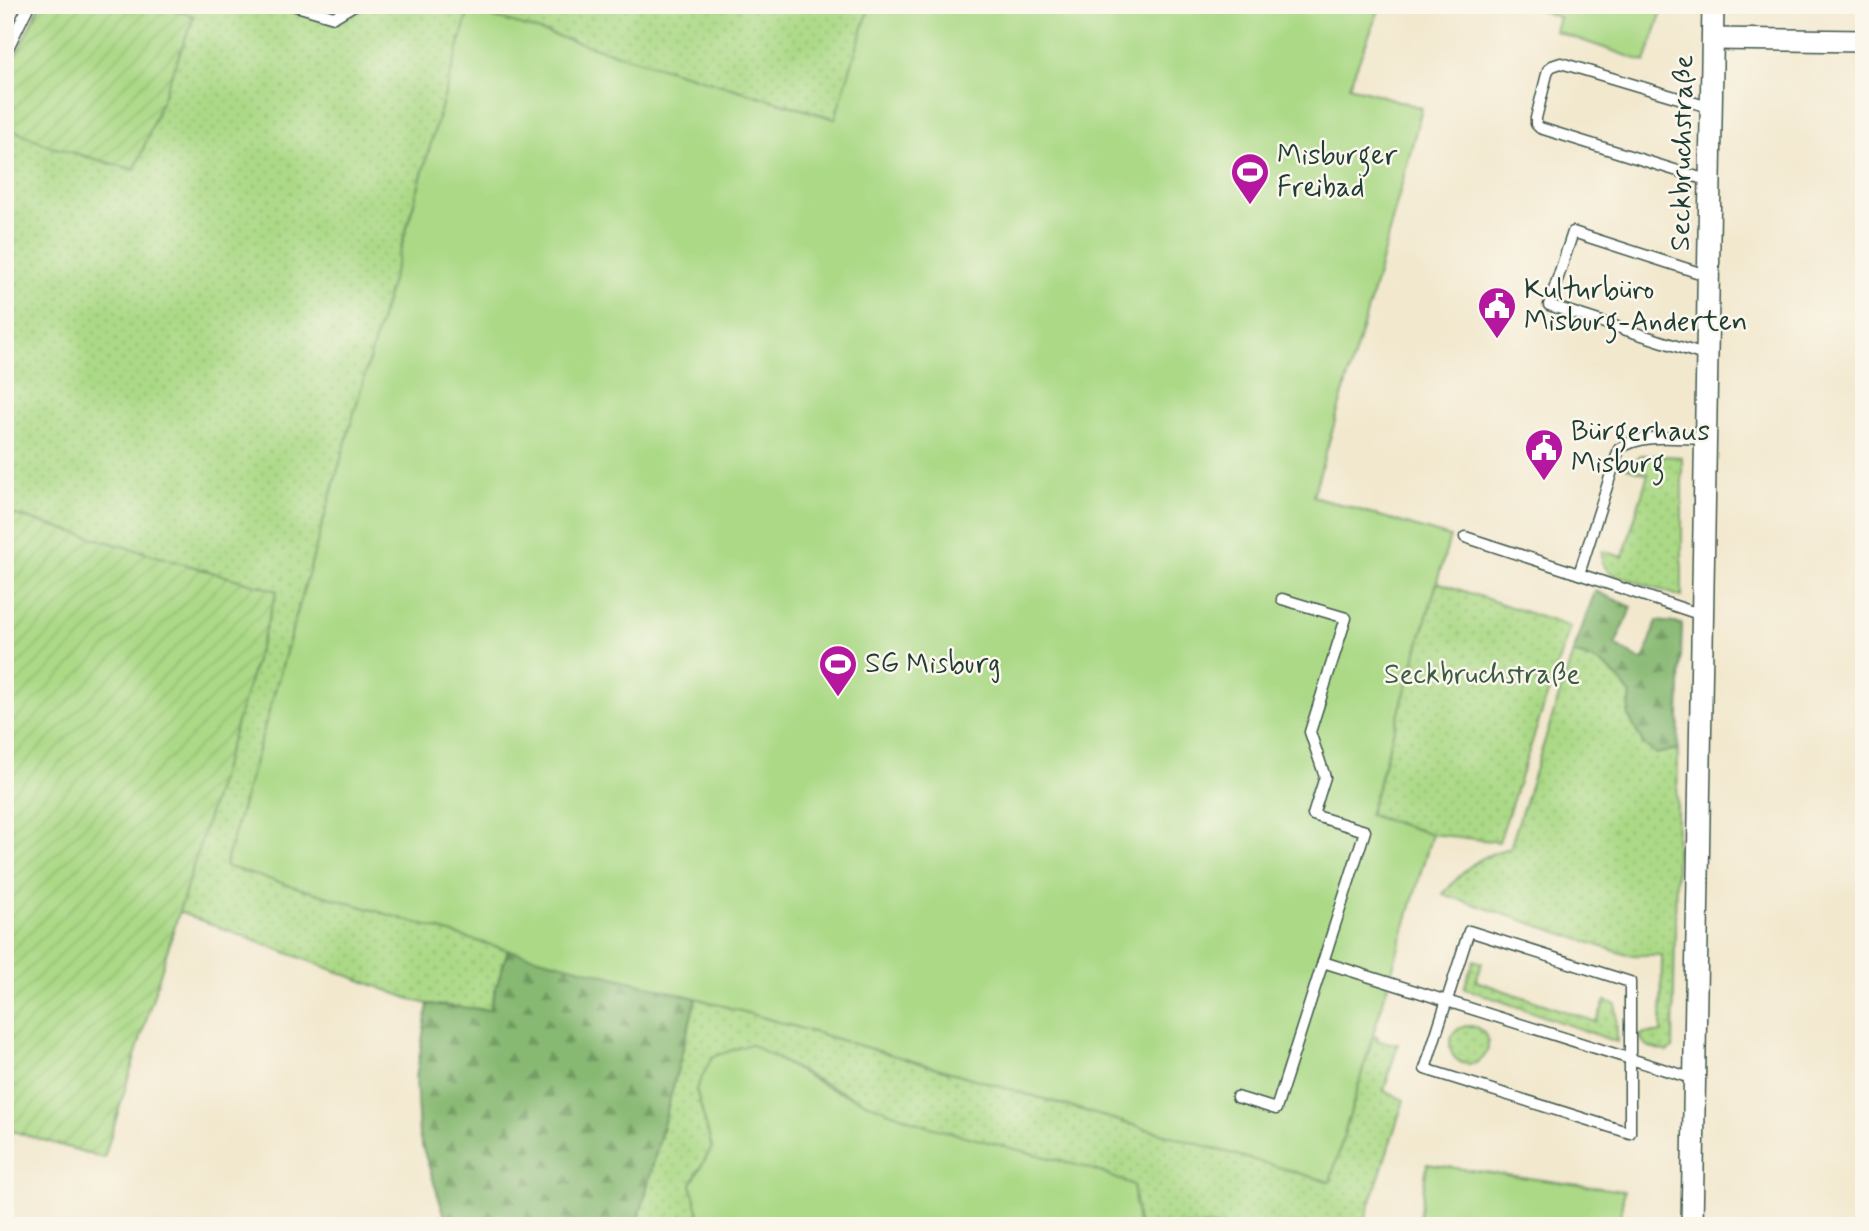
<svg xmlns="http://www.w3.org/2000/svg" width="1869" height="1231" font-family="Mynerve,sans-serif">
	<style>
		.grass { fill: url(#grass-dots); stroke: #658b5d; stroke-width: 2 }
		.forest { fill: url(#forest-firs); stroke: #547b54; stroke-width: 2 }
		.garden { fill: url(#garden-furrows); stroke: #658b5d; stroke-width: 2 }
		.pitch { fill: #abd986; stroke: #658b5d; stroke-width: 2 }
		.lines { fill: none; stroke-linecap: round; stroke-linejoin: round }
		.lane-casing { stroke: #3f574b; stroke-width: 13 }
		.street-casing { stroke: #3f574b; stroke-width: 24 }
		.lane { stroke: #fff; stroke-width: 10 }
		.street { stroke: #fff; stroke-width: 21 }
		.labels { text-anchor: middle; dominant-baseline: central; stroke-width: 5; stroke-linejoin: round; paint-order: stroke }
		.street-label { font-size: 28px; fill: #1f3d34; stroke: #fbf7ec }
		.poi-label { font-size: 28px; fill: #1f3d34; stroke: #fbf7ec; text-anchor: start }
		.park-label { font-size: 28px; fill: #3b5c44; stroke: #fbf7ec }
	</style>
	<defs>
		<pattern id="grass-dots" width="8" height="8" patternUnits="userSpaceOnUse" patternTransform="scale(1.75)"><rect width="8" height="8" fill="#abd986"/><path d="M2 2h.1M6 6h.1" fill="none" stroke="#93bb74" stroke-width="1.8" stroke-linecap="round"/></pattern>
		<pattern id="forest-firs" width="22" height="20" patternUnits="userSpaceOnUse" patternTransform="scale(1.75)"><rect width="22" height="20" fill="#88b973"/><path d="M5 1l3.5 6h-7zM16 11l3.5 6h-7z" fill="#6f985f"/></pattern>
		<pattern id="garden-furrows" width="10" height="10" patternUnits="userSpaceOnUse" patternTransform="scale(1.75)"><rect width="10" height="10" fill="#abd986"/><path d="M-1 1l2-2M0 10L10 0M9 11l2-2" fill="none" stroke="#93bb74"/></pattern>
	</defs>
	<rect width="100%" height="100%" fill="#fbf7ec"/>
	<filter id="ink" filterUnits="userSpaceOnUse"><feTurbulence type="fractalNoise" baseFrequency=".0143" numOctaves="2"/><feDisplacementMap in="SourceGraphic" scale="14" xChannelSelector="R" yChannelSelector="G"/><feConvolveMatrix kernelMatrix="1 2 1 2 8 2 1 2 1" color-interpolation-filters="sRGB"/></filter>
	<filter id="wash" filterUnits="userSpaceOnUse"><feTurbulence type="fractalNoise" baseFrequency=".00686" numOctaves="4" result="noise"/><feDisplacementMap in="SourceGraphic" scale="28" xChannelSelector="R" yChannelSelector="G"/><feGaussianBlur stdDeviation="1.57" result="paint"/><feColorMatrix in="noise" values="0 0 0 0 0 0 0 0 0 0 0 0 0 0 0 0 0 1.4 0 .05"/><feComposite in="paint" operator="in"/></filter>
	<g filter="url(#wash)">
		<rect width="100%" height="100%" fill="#f2e8ce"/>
		<g class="grass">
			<path d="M156,5H268L335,24L370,5H870L836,119L469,10L225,866L508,950L489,1010L428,1004L413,1000L179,912L276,591L5,512V126L49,146L135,170L193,16Z"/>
			<path d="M1641,455L1682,457V597L1610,573L1602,563V551L1623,557L1648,474L1627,468Z"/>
			<path d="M1437,582L1570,627L1499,842L1432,834L1369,815Z"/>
			<path d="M1573,653C1606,662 1611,670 1631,695L1628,715L1656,754L1678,749L1673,1048L1667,1052L1646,1046L1640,1037L1644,1033H1661L1662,955H1627L1443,894C1465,869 1477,856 1510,848Z"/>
			<path d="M1474,960L1482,963L1476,981L1596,1022L1605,1001L1616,1004L1617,1042L1464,988Z"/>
			<path d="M696,998L1330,1182L1373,1036L1378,1037V1041L1398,1044L1384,1091L1404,1100L1363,1226H1138L1133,1185C1065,1159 994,1148 926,1126C863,1105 808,1076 750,1044L696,1089L712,1148L691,1184L702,1226H637Z"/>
			<circle cx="1469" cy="1045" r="19"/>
		</g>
		<g class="forest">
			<path d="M1595,591L1632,607L1615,645L1643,661L1657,621L1682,624L1678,749L1656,754L1643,744L1628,715L1631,695C1611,670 1606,662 1573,653Z"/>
			<path d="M508,950L696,998L637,1226H448L419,1136L416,1078L428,1004L489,1010Z"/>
		</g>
		<g class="garden">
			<path d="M40,5H156L194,16L135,170L49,146L5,126V77Z"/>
			<path d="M5,512L277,591L104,1158L5,1129Z"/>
		</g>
		<g class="pitch">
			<path d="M870,5H1381L1349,86L1422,108L1373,292L1313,496L1450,537L1369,815L1432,834L1330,1182L696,998L508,950L225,866L469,10L835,119Z"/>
			<path d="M1521,5H1664L1645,62L1555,31L1559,17Z"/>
			<path d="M750,1044L829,1088L926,1126L1092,1169L1133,1185L1138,1226H702L691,1184L712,1147L696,1089L712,1057Z"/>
			<path d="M1427,1164L1624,1191L1619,1226H1418Z"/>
		</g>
	</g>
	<g filter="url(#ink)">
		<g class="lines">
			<defs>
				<g id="lane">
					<path d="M293,5L334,17L354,5"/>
					<path d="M5,54L29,5"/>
					<path d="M1710,181L1540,128L1536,124V118L1548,70L1552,66L1561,63L1712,108"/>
					<path d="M1707,356L1549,305L1573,232L1709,276"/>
					<path d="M1465,537L1579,574"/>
					<path d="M1282,599L1346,618L1310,732L1325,777L1313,815L1365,831L1323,962L1694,1079"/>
					<path d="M1702,615L1579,574L1619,449C1643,432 1678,439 1706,439"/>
					<path d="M1469,931L1630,982V1133L1425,1069Z"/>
					<path d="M1237,1097L1276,1109L1323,962"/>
				</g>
				<g id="street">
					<path d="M1713,39L1864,41"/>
					<path d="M1692,1226L1713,5"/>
				</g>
			</defs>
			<use href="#lane" class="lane-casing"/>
			<use href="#street" class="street-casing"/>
			<use href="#lane" class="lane"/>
			<use href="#street" class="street"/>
		</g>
	</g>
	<defs>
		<symbol id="stadium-pin" viewBox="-11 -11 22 30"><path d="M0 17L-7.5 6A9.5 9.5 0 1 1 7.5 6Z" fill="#b5179e" stroke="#fbf7ec"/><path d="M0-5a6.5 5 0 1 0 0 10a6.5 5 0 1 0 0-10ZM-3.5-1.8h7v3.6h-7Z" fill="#fff"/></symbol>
		<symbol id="civic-pin" viewBox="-11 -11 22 30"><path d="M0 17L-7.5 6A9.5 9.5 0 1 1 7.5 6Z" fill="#b5179e" stroke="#fbf7ec"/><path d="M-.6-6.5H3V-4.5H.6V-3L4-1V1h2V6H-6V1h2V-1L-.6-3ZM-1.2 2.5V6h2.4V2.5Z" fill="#fff"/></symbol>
	</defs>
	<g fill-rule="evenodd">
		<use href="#stadium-pin" x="1228" y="150" width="44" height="60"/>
		<use href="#civic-pin" x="1475" y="284" width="44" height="60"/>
		<use href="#civic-pin" x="1522" y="426" width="44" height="60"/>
		<use href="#stadium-pin" x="816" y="642" width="44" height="60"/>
	</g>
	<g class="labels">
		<g class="street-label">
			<text transform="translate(1683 153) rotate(-89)">Seckbruchstraße</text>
		</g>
		<g class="poi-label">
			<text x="1277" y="156">Misburger<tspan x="1277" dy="32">Freibad</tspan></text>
			<text x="1524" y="290">Kulturbüro<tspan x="1524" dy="32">Misburg-Anderten</tspan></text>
			<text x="1571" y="432">Bürgerhaus<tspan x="1571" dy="32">Misburg</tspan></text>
			<text x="865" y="664">SG Misburg</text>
		</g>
		<g class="park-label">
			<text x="1482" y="675">Seckbruchstraße</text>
		</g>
	</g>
	<rect width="1869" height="1231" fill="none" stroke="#fbf7ec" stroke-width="28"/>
</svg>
